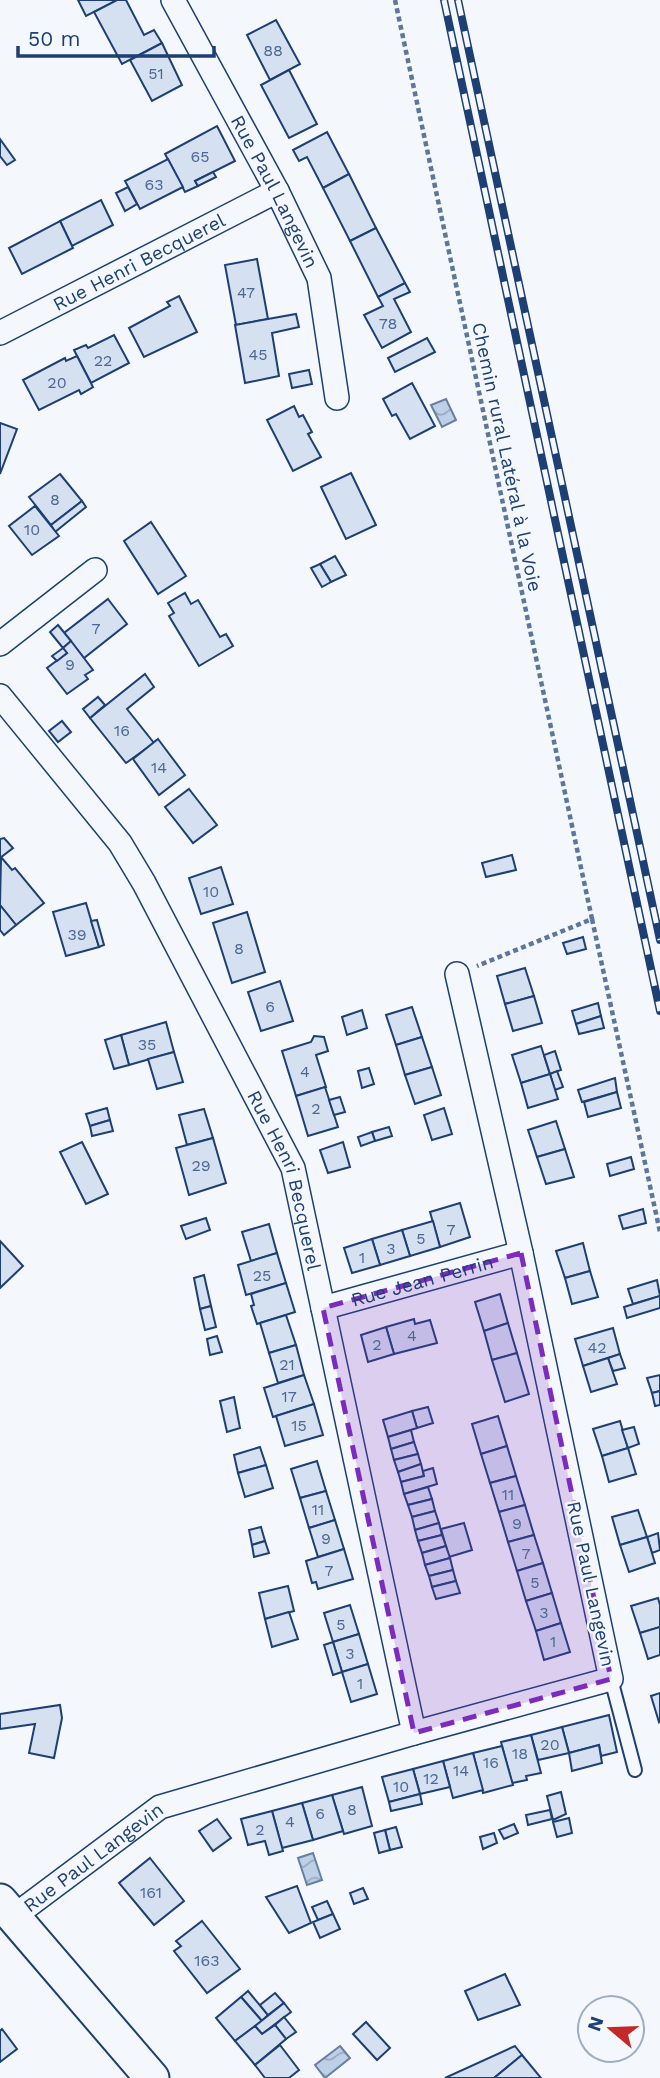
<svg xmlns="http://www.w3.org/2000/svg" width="660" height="2078" font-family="'Work Sans',sans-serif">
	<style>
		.water { fill: url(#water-waves); stroke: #687fa3; stroke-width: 2 }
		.building { fill: #d5e0f0; stroke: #1d3f73; stroke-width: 2 }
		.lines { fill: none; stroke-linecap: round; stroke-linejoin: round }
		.service-casing { stroke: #1d3f73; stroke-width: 16 }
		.minor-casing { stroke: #1d3f73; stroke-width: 26 }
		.secondary-casing { stroke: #1d3f73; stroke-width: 37 }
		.path { stroke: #5e769c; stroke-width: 4.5; stroke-dasharray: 5 3.5; stroke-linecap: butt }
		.service { stroke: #f4f7fb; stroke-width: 12 }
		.minor { stroke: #f4f7fb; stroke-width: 23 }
		.secondary { stroke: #f4f7fb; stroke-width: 33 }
		.rail-casing { stroke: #1d3f73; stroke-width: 8 }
		.rail { stroke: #f4f7fb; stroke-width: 5; stroke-dasharray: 16; stroke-linecap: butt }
		.marked { fill: #7b2cbf; fill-opacity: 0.2; stroke: #7b2cbf; stroke-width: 5; stroke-dasharray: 14 9; stroke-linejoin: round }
		.labels { text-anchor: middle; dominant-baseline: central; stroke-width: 5; stroke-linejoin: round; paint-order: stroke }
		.number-label { font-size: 16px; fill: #4b6792 }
		.street-label { font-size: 19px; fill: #1d3f73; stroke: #f4f7fb }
	</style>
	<defs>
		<pattern id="water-waves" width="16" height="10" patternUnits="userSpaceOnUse" patternTransform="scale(1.75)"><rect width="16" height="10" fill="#bed0e5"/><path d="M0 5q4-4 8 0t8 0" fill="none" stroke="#9aaabe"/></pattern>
	</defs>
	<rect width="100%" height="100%" fill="#f4f7fb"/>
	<g class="water">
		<path d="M446,399L456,420L442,427L431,405Z"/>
		<path d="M313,1853L322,1880L307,1885L298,1858Z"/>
		<path d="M340,2046L350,2058L325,2078L315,2065Z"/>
	</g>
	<g class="building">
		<path d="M78,0H116V1L86,16Z"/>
		<path d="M126,0L144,35L154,30L162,43L122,64L94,12L117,0Z"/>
		<path d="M276,20L300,64L270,80L247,35Z"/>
		<path d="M162,43L182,85L152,101L130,60Z"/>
		<path d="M289,70L317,124L289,138L261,85Z"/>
		<path d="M217,126L235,161L195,181L198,186L185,192L165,154Z"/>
		<path d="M327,132L349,174L323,188L307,157L299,161L293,150Z"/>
		<path d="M0,139L15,160L7,165L0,156Z"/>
		<path d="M168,159L183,187L140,209L125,181Z"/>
		<path d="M213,172L216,177L198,186L195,181Z"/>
		<path d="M349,174L376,228L350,241L323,188Z"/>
		<path d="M128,187L137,204L125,211L116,193Z"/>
		<path d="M101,200L113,225L72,246L60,221Z"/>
		<path d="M60,221L73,248L22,274L9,248Z"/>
		<path d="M376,228L405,283L378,297L350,241Z"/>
		<path d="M257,259L268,319L236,325L225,265Z"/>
		<path d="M405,283L410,292L394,299L411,332L382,348L364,315L383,306L378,297Z"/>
		<path d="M179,296L197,332L144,357L129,328L170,306L167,302Z"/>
		<path d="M296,314L299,327L272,333L279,376L245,383L235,325Z"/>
		<path d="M114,335L129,363L91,383L74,350L86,345L88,348Z"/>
		<path d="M427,338L435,352L395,372L388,358Z"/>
		<path d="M77,356L93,387L81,394L79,390L39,410L23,380L65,358L66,361Z"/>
		<path d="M309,370L312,384L292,388L289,374Z"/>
		<path d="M412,383L435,426L410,439L396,414L392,416L383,399Z"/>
		<path d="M294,406L299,417L303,415L312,432L308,434L321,457L293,471L267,420Z"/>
		<path d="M0,423L17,429L0,474Z"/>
		<path d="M351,473L376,525L346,539L321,487Z"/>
		<path d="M60,474L82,501L51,525L29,497Z"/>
		<path d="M82,501L86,507L55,532L51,525Z"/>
		<path d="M35,506L59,536L32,555L9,526Z"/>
		<path d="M151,522L186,576L158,594L124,541Z"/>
		<path d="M335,556L346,575L331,582L320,564Z"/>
		<path d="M320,564L331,582L322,587L311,568Z"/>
		<path d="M185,593L191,604L198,600L220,637L226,634L233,646L199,666L169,616L174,613L168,603Z"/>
		<path d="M108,599L127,624L84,658L64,633Z"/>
		<path d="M58,625L71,641L63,648L50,632Z"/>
		<path d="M71,641L93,670L85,675L88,679L67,694L47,668L67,653L63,648Z"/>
		<path d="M63,648L67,653L57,661L52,656Z"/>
		<path d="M145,674L154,687L127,709L154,743L126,763L90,718Z"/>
		<path d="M98,697L105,705L90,718L83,709Z"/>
		<path d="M62,721L71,732L58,742L49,731Z"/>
		<path d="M158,739L185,775L159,795L133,759Z"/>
		<path d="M189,789L217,825L193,843L165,807Z"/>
		<path d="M4,838L13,848L0,858V839Z"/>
		<path d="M512,855L516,870L486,877L482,863Z"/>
		<path d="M1,857L12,870L15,868L44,903L16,925L0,905Z"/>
		<path d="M221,867L233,904L201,914L189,878Z"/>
		<path d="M86,903L99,947L66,956L53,912Z"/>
		<path d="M0,905L16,925L4,935L0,930Z"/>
		<path d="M247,912L265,972L232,983L213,923Z"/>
		<path d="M97,920L104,945L99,947L91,921Z"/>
		<path d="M583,937L586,949L567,954L563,943Z"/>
		<path d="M525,968L534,996L505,1004L497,976Z"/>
		<path d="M280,981L293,1021L261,1031L248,992Z"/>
		<path d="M534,996L542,1023L513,1031L505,1004Z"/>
		<path d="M598,1003L601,1016L576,1024L572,1011Z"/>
		<path d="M412,1007L422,1037L396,1045L386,1015Z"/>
		<path d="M362,1010L367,1028L347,1035L342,1017Z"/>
		<path d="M601,1016L604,1028L579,1034L576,1024Z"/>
		<path d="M166,1022L174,1052L129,1065L121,1035Z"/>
		<path d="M121,1035L129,1065L114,1069L105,1040Z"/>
		<path d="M314,1036L324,1037L328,1051L316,1055L326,1087L296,1096L282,1051L311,1042Z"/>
		<path d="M422,1037L432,1067L405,1075L396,1045Z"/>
		<path d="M541,1046L550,1074L521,1083L512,1055Z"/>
		<path d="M555,1051L561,1070L550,1074L544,1055Z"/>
		<path d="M174,1052L183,1082L157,1089L148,1059Z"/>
		<path d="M432,1067L441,1095L415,1104L405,1075Z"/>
		<path d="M369,1068L374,1084L362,1088L358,1071Z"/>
		<path d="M557,1071L563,1087L555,1090L550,1074Z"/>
		<path d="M550,1074L558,1099L528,1108L521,1083Z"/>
		<path d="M615,1078L617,1092L582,1102L578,1090Z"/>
		<path d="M325,1087L338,1127L308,1136L296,1096Z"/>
		<path d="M617,1092L621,1108L588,1117L584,1102Z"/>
		<path d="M340,1097L345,1112L334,1115L329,1100Z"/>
		<path d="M107,1108L110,1120L90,1126L86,1114Z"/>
		<path d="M444,1108L452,1134L432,1140L424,1115Z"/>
		<path d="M204,1109L213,1138L187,1145L179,1115Z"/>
		<path d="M110,1120L113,1131L92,1136L90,1126Z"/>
		<path d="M556,1121L565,1149L537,1157L528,1130Z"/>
		<path d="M389,1127L392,1136L375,1141L372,1132Z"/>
		<path d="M372,1132L375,1141L361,1146L358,1137Z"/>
		<path d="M213,1138L226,1183L189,1195L176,1148Z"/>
		<path d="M82,1142L108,1194L86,1204L60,1152Z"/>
		<path d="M343,1142L350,1167L328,1173L320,1150Z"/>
		<path d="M565,1149L574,1177L546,1184L537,1157Z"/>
		<path d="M631,1157L634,1169L610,1176L607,1164Z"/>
		<path d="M460,1203L470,1237L440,1247L430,1212Z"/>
		<path d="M643,1209L646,1223L623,1229L619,1216Z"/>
		<path d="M206,1218L210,1230L186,1239L181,1226Z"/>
		<path d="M433,1221L440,1247L410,1256L402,1230Z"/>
		<path d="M269,1224L277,1253L251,1261L242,1232Z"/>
		<path d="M402,1230L410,1256L380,1265L372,1239Z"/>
		<path d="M372,1239L380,1265L352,1273L344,1248Z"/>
		<path d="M0,1241L23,1266L0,1288Z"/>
		<path d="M583,1243L590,1271L565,1278L556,1251Z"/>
		<path d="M277,1253L286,1283L246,1295L238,1265Z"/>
		<path d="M590,1271L598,1297L572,1304L565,1278Z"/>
		<path d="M204,1275L211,1306L200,1309L194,1278Z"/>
		<path d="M657,1280L660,1296L633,1304L628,1289Z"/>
		<path d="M286,1283L295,1312L257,1324L251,1306L254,1305L251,1294Z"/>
		<path d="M500,1294L508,1323L484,1331L475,1302Z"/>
		<path d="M660,1296V1308L627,1318L624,1307Z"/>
		<path d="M211,1306L216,1327L205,1330L200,1309Z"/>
		<path d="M286,1315L296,1345L269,1353L260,1323Z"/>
		<path d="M414,1319L415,1324L430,1320L437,1343L394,1354L386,1327Z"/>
		<path d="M508,1323L517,1353L492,1360L484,1331Z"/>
		<path d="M386,1327L394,1354L368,1362L361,1335Z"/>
		<path d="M613,1328L620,1354L583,1366L575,1339Z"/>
		<path d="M217,1336L222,1352L210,1355L207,1339Z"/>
		<path d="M296,1345L304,1375L278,1383L269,1353Z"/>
		<path d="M517,1353L529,1394L505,1402L492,1360Z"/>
		<path d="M620,1354L625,1368L613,1371L608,1358Z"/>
		<path d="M608,1358L617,1384L591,1392L583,1366Z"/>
		<path d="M304,1375L314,1404L273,1417L264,1388Z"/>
		<path d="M660,1375V1391L652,1393L647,1378Z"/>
		<path d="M660,1391V1405L655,1406L652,1393Z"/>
		<path d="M234,1397L240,1428L227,1432L220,1401Z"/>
		<path d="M314,1404L323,1435L285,1446L276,1416Z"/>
		<path d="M428,1407L433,1423L417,1428L412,1411Z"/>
		<path d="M412,1411L417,1428L388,1437L383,1420Z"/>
		<path d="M498,1416L507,1446L481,1454L472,1424Z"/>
		<path d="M620,1421L628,1448L602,1456L593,1429Z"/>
		<path d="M634,1427L639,1444L628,1448L622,1430Z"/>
		<path d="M411,1430L414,1442L391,1449L388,1437Z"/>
		<path d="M414,1442L418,1454L394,1460L391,1449Z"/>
		<path d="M507,1446L516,1476L490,1483L481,1454Z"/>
		<path d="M260,1447L266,1465L238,1473L234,1455Z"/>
		<path d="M628,1448L636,1474L609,1482L602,1456Z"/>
		<path d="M418,1454L421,1464L398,1472L394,1460Z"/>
		<path d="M317,1461L326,1491L300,1498L291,1469Z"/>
		<path d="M421,1464L424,1476L401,1482L398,1472Z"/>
		<path d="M266,1465L273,1488L245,1497L238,1473Z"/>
		<path d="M433,1468L437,1484L404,1494L401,1482L424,1476L423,1471Z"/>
		<path d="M516,1476L525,1505L499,1512L490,1483Z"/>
		<path d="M428,1487L432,1499L408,1505L404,1494Z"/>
		<path d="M326,1491L335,1520L309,1528L300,1498Z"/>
		<path d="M432,1499L435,1511L412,1517L408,1505Z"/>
		<path d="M525,1505L534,1535L508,1542L499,1512Z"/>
		<path d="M638,1510L647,1537L620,1545L612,1517Z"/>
		<path d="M435,1511L439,1523L415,1530L412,1517Z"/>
		<path d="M335,1520L344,1549L318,1557L309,1528Z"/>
		<path d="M439,1523L442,1535L418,1541L415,1530Z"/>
		<path d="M464,1523L472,1550L449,1557L441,1529Z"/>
		<path d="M261,1527L265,1541L252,1545L249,1530Z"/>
		<path d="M658,1533L660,1550L652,1553L647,1537Z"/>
		<path d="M442,1535L446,1546L422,1553L418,1541Z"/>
		<path d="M534,1535L543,1563L517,1571L508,1542Z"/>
		<path d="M647,1537L655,1563L629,1572L620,1545Z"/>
		<path d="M265,1541L269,1553L254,1557L252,1545Z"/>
		<path d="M446,1546L450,1558L425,1565L422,1553Z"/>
		<path d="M344,1549L353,1579L318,1589L316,1582L312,1583L306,1561Z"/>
		<path d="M450,1558L453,1570L429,1576L425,1565Z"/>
		<path d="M543,1563L552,1593L526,1601L517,1571Z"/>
		<path d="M453,1570L456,1581L432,1587L429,1576Z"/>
		<path d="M456,1581L460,1593L436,1599L432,1587Z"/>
		<path d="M288,1586L294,1611L265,1619L259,1593Z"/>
		<path d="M552,1593L561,1623L536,1631L526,1601Z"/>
		<path d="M658,1598L660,1605V1627L640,1633L631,1606Z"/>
		<path d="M350,1605L359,1634L333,1642L324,1613Z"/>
		<path d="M289,1612L298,1639L272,1647L265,1619Z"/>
		<path d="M561,1623L570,1652L544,1660L536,1631Z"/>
		<path d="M660,1627V1655L648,1659L640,1633Z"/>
		<path d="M359,1634L368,1664L342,1672L333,1642Z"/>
		<path d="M333,1642L342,1672L333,1675L324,1645Z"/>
		<path d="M368,1664L377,1694L351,1702L342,1672Z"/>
		<path d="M660,1693V1721L659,1722L651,1696Z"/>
		<path d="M60,1705L62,1718L54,1758L29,1753L35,1724L0,1729V1714Z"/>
		<path d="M609,1715L617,1752L601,1756L599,1745L569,1753L562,1727Z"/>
		<path d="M562,1727L569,1753L538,1760L531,1735Z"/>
		<path d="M531,1735L541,1773L526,1776L527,1780L512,1783L501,1742Z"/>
		<path d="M599,1745L602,1763L572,1771L569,1753Z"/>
		<path d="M502,1746L513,1785L483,1793L473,1753Z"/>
		<path d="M473,1753L483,1790L453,1798L443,1761Z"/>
		<path d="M443,1761L450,1787L420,1794L413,1769Z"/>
		<path d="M413,1769L420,1794L389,1802L382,1777Z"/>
		<path d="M362,1787L372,1826L344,1834L332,1795Z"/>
		<path d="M561,1792L566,1814L553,1820L547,1796Z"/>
		<path d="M420,1794L422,1804L391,1811L389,1802Z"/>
		<path d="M332,1795L343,1831L313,1840L302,1803Z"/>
		<path d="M302,1803L313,1840L282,1848L272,1811Z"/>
		<path d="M550,1810L552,1819L528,1825L526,1815Z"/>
		<path d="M272,1811L283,1851L269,1855L265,1841L248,1845L241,1819Z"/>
		<path d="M569,1818L572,1833L557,1837L553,1822Z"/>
		<path d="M217,1819L231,1838L213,1851L199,1831Z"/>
		<path d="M514,1824L518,1833L504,1839L499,1830Z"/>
		<path d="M396,1827L402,1847L390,1850L385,1830Z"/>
		<path d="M385,1830L390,1850L379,1853L374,1833Z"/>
		<path d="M494,1833L497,1843L483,1849L480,1837Z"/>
		<path d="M150,1858L184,1901L154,1925L119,1883Z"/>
		<path d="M297,1886L311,1923L289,1933L266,1897Z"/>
		<path d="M363,1888L368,1899L354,1904L350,1893Z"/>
		<path d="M327,1901L333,1914L318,1920L312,1907Z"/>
		<path d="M333,1914L340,1929L320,1938L313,1922Z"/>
		<path d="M202,1921L240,1969L207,1993L174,1951L181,1946L176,1941Z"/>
		<path d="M505,1974L520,2005L478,2020L465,1991Z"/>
		<path d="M248,1991L268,2015L262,2021L241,1997Z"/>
		<path d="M275,1993L284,2003L268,2015L260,2005Z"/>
		<path d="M241,1997L262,2021L235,2041L216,2018Z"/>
		<path d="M284,2003L291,2012L262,2034L255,2026Z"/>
		<path d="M284,2017L296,2032L286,2039L275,2025Z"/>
		<path d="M366,2022L390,2048L377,2060L353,2034Z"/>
		<path d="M275,2025L286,2039L255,2065L235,2041L255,2026L262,2034Z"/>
		<path d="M2,2029L17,2049L0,2062V2031Z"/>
		<path d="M280,2045L299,2070L289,2078H265L255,2065Z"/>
		<path d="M515,2046L522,2055L494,2078H445Z"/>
		<path d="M522,2055L541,2078H494Z"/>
	</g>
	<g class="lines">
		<defs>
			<path id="service" d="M611,1679L635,1770"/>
			<g id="minor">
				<path id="s1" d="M173,0L277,191L319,278L337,398"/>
				<path id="s2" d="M0,333L277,191"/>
				<path d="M0,644L95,570"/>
				<path id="s3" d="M0,696L120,843L144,883L293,1168L414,1733"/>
				<path id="s4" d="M323,1308L521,1253"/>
				<path id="s5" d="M13,1917L160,1807L414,1733L611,1679L521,1253L457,974"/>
			</g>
			<path id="secondary" d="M0,1901L152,2078"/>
		</defs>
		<use href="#service" class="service-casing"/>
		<use href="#minor" class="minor-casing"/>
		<use href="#secondary" class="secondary-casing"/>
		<g class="path">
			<path d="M395,0L592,919L477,966"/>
			<path d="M592,919L660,1232"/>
		</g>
		<use href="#service" class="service"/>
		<use href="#minor" class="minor"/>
		<use href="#secondary" class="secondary"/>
		<defs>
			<g id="rail">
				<path d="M444,0L660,1011"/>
				<path d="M458,0L660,940"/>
			</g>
		</defs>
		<use href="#rail" class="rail-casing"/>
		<use href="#rail" class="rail"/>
	</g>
	<path class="marked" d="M521,1253L611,1679L414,1733L323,1308Z"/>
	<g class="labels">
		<g class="number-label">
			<text x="273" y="50">88</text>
			<text x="156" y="73">51</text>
			<text x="200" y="156">65</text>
			<text x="154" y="184">63</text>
			<text x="246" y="292">47</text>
			<text x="388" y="323">78</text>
			<text x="258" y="354">45</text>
			<text x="103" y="360">22</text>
			<text x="57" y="382">20</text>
			<text x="55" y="499">8</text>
			<text x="32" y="529">10</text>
			<text x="96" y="628">7</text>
			<text x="70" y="664">9</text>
			<text x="122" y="730">16</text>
			<text x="159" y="767">14</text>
			<text x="211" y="891">10</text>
			<text x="77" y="934">39</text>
			<text x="239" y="948">8</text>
			<text x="270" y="1006">6</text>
			<text x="147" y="1044">35</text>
			<text x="305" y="1071">4</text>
			<text x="316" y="1108">2</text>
			<text x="201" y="1165">29</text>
			<text x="451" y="1229">7</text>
			<text x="421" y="1238">5</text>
			<text x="391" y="1248">3</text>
			<text x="362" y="1257">1</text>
			<text x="262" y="1275">25</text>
			<text x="412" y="1335">4</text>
			<text x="377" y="1344">2</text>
			<text x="597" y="1347">42</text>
			<text x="287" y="1364">21</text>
			<text x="289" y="1396">17</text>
			<text x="299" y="1425">15</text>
			<text x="508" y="1494">11</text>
			<text x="318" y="1509">11</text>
			<text x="517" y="1523">9</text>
			<text x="326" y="1538">9</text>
			<text x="526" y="1553">7</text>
			<text x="329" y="1570">7</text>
			<text x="535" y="1582">5</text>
			<text x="544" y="1612">3</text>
			<text x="341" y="1624">5</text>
			<text x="553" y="1641">1</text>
			<text x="350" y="1653">3</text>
			<text x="360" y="1683">1</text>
			<text x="550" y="1744">20</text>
			<text x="520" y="1753">18</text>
			<text x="491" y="1762">16</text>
			<text x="461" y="1770">14</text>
			<text x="431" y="1778">12</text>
			<text x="401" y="1786">10</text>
			<text x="352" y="1809">8</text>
			<text x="320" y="1813">6</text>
			<text x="290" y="1821">4</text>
			<text x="260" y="1829">2</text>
			<text x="151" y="1892">161</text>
			<text x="207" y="1960">163</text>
		</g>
		<g class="street-label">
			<text stroke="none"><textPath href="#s1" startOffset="217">Rue Paul Langevin</textPath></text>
			<text stroke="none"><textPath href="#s2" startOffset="156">Rue Henri Becquerel</textPath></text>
			<text transform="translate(507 457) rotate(78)">Chemin rural Latéral à la Voie</text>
			<text stroke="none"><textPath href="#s3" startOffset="567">Rue Henri Becquerel</textPath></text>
			<text stroke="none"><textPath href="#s4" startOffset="103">Rue Jean Perrin</textPath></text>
			<text transform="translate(591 1584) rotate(78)">Rue Paul Langevin</text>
			<text stroke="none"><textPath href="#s5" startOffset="100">Rue Paul Langevin</textPath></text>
		</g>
	</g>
	<g transform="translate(611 2029) rotate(289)"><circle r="33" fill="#f4f7fb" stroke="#9eadc5" stroke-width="2"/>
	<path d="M0-5L12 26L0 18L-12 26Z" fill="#c62828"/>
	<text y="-10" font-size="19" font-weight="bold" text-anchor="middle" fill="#1d3f73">N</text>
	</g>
	<path d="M18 46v10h196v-10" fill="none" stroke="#1d3f73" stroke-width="3.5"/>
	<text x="28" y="46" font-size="21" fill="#1d3f73" stroke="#f4f7fb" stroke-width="5" paint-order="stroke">50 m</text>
</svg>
